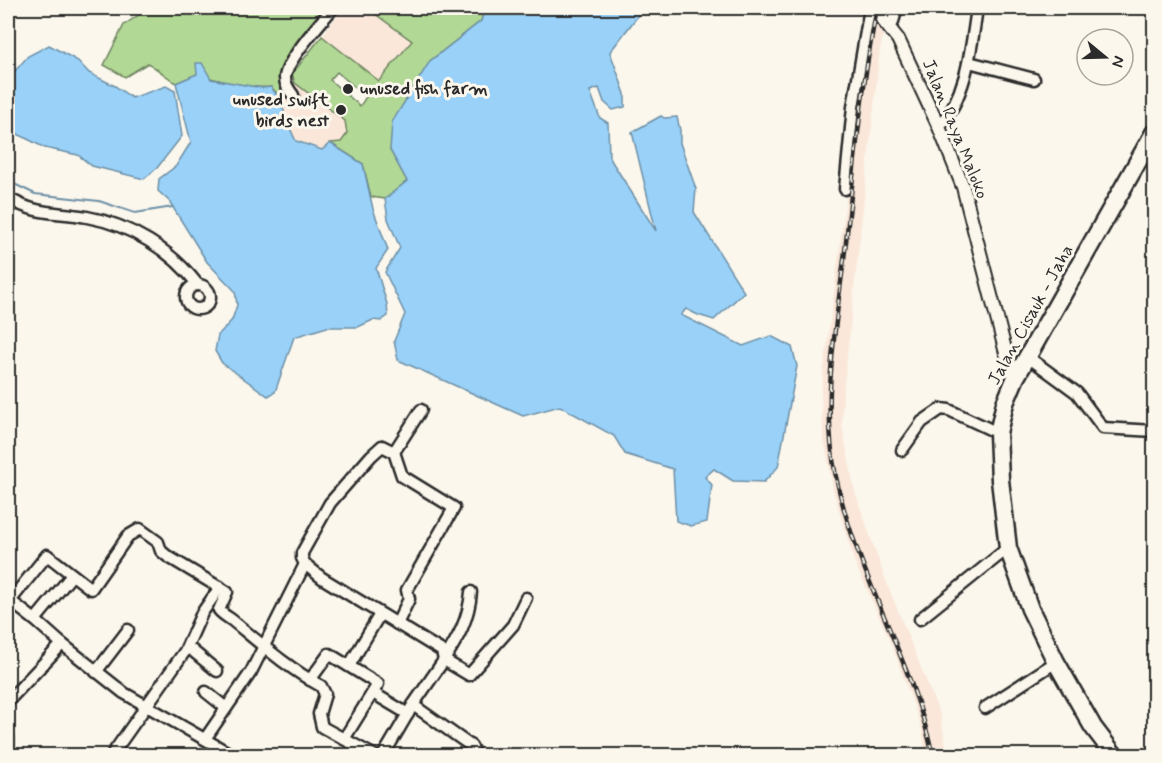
<svg xmlns="http://www.w3.org/2000/svg" width="1162" height="763" font-family="Mynerve,sans-serif">
	<style>
		.built { fill: #fae7d9 }
		.green { fill: #b1d894; stroke: #6e8260; stroke-width: 1.5; fill-rule: evenodd }
		.water { fill: #99d1f8; stroke: #6d8fa6; stroke-width: 1.5 }
		.lines { fill: none; stroke-linecap: round; stroke-linejoin: round }
		.stream { stroke: #6d8fa6; stroke-width: 2 }
		.minor-casing { stroke: #2b2b2b; stroke-width: 15 }
		.tertiary-casing { stroke: #2b2b2b; stroke-width: 16 }
		.primary-casing { stroke: #2b2b2b; stroke-width: 21 }
		.minor { stroke: #fbf7ec; stroke-width: 10 }
		.tertiary { stroke: #fbf7ec; stroke-width: 12 }
		.primary { stroke: #fbf7ec; stroke-width: 16 }
		.rail-casing { stroke: #2b2b2b; stroke-width: 4.5 }
		.rail { stroke: #fbf7ec; stroke-width: 2; stroke-dasharray: 7; stroke-linecap: butt }
		.poi-dot { fill: #2b2b2b; stroke: #fbf7ec; stroke-width: 2 }
		.labels { text-anchor: middle; dominant-baseline: central; stroke-width: 6; stroke-linejoin: round; paint-order: stroke }
		.poi-label { font-size: 18px; font-weight: bold; fill: #2b2b2b; stroke: #fbf7ec; text-anchor: start }
		.street-label { font-size: 18px; fill: #2b2b2b; stroke: #fbf7ec }
	</style>
	<rect width="100%" height="100%" fill="#fbf7ec"/>
	<filter id="ink" filterUnits="userSpaceOnUse"><feTurbulence type="fractalNoise" baseFrequency=".0167" numOctaves="2"/><feDisplacementMap in="SourceGraphic" scale="12" xChannelSelector="R" yChannelSelector="G"/><feConvolveMatrix kernelMatrix="1 2 1 2 8 2 1 2 1" color-interpolation-filters="sRGB"/></filter>
	<g filter="url(#ink)">
		<g class="built">
			<path d="M343,8H367L412,41L379,82L322,36Z"/>
			<path d="M873,8H889L880,50L843,393L842,426L855,492L884,576L940,715L948,755H926L922,729L891,643L854,561L834,494L823,434L821,391L866,45Z"/>
			<path d="M295,83L345,121L347,133L341,142L330,143L322,150L296,141L287,125L280,97L289,85Z"/>
		</g>
		<g class="green">
			<path d="M149,8H329L281,77L284,92L280,97L271,87C253,89 215,80 197,74L176,83L148,63L125,77L104,65L124,25Z"/>
			<path d="M367,8H485L481,21L430,61L390,150L407,181L385,199L371,197L363,164L330,143L341,142L347,134L345,121L295,83L292,74L322,36L379,81L412,41ZM337,72L366,97L360,106L330,80Z"/>
		</g>
		<g class="water">
			<path d="M485,8H644L610,52L625,94V107L613,110L604,102L599,88L590,91L600,118L608,123L609,157L656,231L632,132L661,116L664,118L677,117L680,130V143L696,189L694,212L744,292L714,320L698,315L686,309L681,315L743,346L771,336L792,347L797,366L778,467L764,482L733,481L714,469L705,477L712,485L707,522L691,526L676,521L673,469L625,454L614,436L560,406L523,416L398,360L394,341L405,314L385,272L400,248L388,219L385,199L407,181L390,150L392,122L430,61L481,21Z"/>
			<path d="M49,45L78,61L89,73L115,86L132,98L166,86L175,91L182,136L157,168L144,179L92,166L78,155L45,148L8,129V79L28,56Z"/>
			<path d="M196,63H202L211,79L262,88L271,87C284,102 286,123 296,141L322,150L330,143L363,164L373,209L388,250L376,268L387,304L388,316L381,321L373,320L358,327H327L294,337L275,392L268,396L222,363L215,351L218,335L232,320L237,305L235,291L207,262L169,201L158,191L159,179L176,166L191,142L176,83L197,74Z"/>
		</g>
		<g class="lines">
			<path class="stream" d="M8,181L35,194L99,201L135,213L173,207"/>
			<defs>
				<g id="minor">
					<path d="M891,28L897,8"/>
					<path d="M969,62L1034,79"/>
					<path d="M293,95C289,90 285,85 285,78C285,62 321,22 333,8"/>
					<path d="M939,127C967,95 971,49 977,8"/>
					<path d="M845,189L853,107L870,8"/>
					<path d="M8,198C38,216 55,211 87,217C131,225 171,250 198,285"/>
					<circle cx="198" cy="297" r="12"/>
					<path d="M1028,357L1077,393L1103,428L1154,431"/>
					<path d="M902,450L922,422L941,409L949,410L998,433"/>
					<path d="M394,452L421,410"/>
					<path d="M305,564L322,578L442,651L444,660L413,705L383,756"/>
					<path d="M471,592C469,619 458,638 444,660L469,675L513,625L526,598"/>
					<path d="M8,599L35,620L62,644L124,693L234,756"/>
					<path d="M10,601L47,555L91,589L128,536L140,529L158,542L161,551L167,556L227,592L219,610C223,615 228,617 233,621C261,644 289,669 321,686L325,694L319,714L322,727L375,756"/>
					<path d="M920,619L1008,548"/>
					<path d="M35,620L72,575"/>
					<path d="M188,647L217,671"/>
					<path d="M349,666L380,614"/>
					<path d="M96,672L128,630"/>
					<path d="M310,680L329,654L378,684L344,739"/>
					<path d="M206,692L226,708"/>
					<path d="M373,693L408,714"/>
					<path d="M8,701L62,644"/>
					<path d="M413,705L471,746L473,750L469,756"/>
					<path d="M985,708L1056,662"/>
					<path d="M8,737V744"/>
					<path d="M205,739L251,672L305,564L302,558V553L330,503L371,456L382,446L394,452L402,476L454,508L407,590L409,599L397,624"/>
					<path d="M111,756L185,651L202,613L220,587"/>
				</g>
				<path id="tertiary" d="M873,8L898,39L939,127L963,187L1007,357L1016,377"/>
				<path id="primary" d="M1115,756L1093,727L1056,662L1030,609L1008,548L1000,480L998,433L1005,403L1016,377L1154,133"/>
			</defs>
			<use href="#minor" class="minor-casing"/>
			<use href="#tertiary" class="tertiary-casing"/>
			<use href="#primary" class="primary-casing"/>
			<use href="#minor" class="minor"/>
			<use href="#tertiary" class="tertiary"/>
			<use href="#primary" class="primary"/>
			<defs>
				<path id="rail" d="M877,8C861,88 854,170 845,251C836,325 821,403 836,477C856,574 912,659 933,756"/>
			</defs>
			<use href="#rail" class="rail-casing"/>
			<use href="#rail" class="rail"/>
		</g>
	</g>
	<g class="poi-dot">
		<circle cx="348" cy="89" r="6"/>
		<circle cx="341" cy="110" r="6"/>
	</g>
	<g class="labels">
		<g class="poi-label">
			<text x="360" y="89">unused fish farm</text>
			<text x="329" y="100" text-anchor="end">unused swift<tspan x="329" dy="21">birds nest</tspan></text>
		</g>
		<g class="street-label">
			<text transform="translate(955 129) rotate(68)">Jalan Raya Maloko</text>
			<text transform="translate(1031 315) rotate(-61)">Jalan Cisauk - Jaha</text>
		</g>
	</g>
	<rect width="1162" height="763" fill="none" stroke="#fbf7ec" stroke-width="30"/>
	<rect x="15" y="15" width="1132" height="733" fill="none" stroke="#2b2b2b" stroke-width="2" filter="url(#ink)"/>
	<g transform="translate(1105 57) rotate(109)"><circle r="28" fill="#fbf7ec" stroke="#a8a59f" stroke-width="1.5"/>
	<path d="M0-4.5L10 22L0 15L-10 22Z" fill="#2b2b2b"/>
	<text y="-9" font-size="16" font-weight="bold" text-anchor="middle" fill="#2b2b2b">N</text>
	</g>
</svg>
